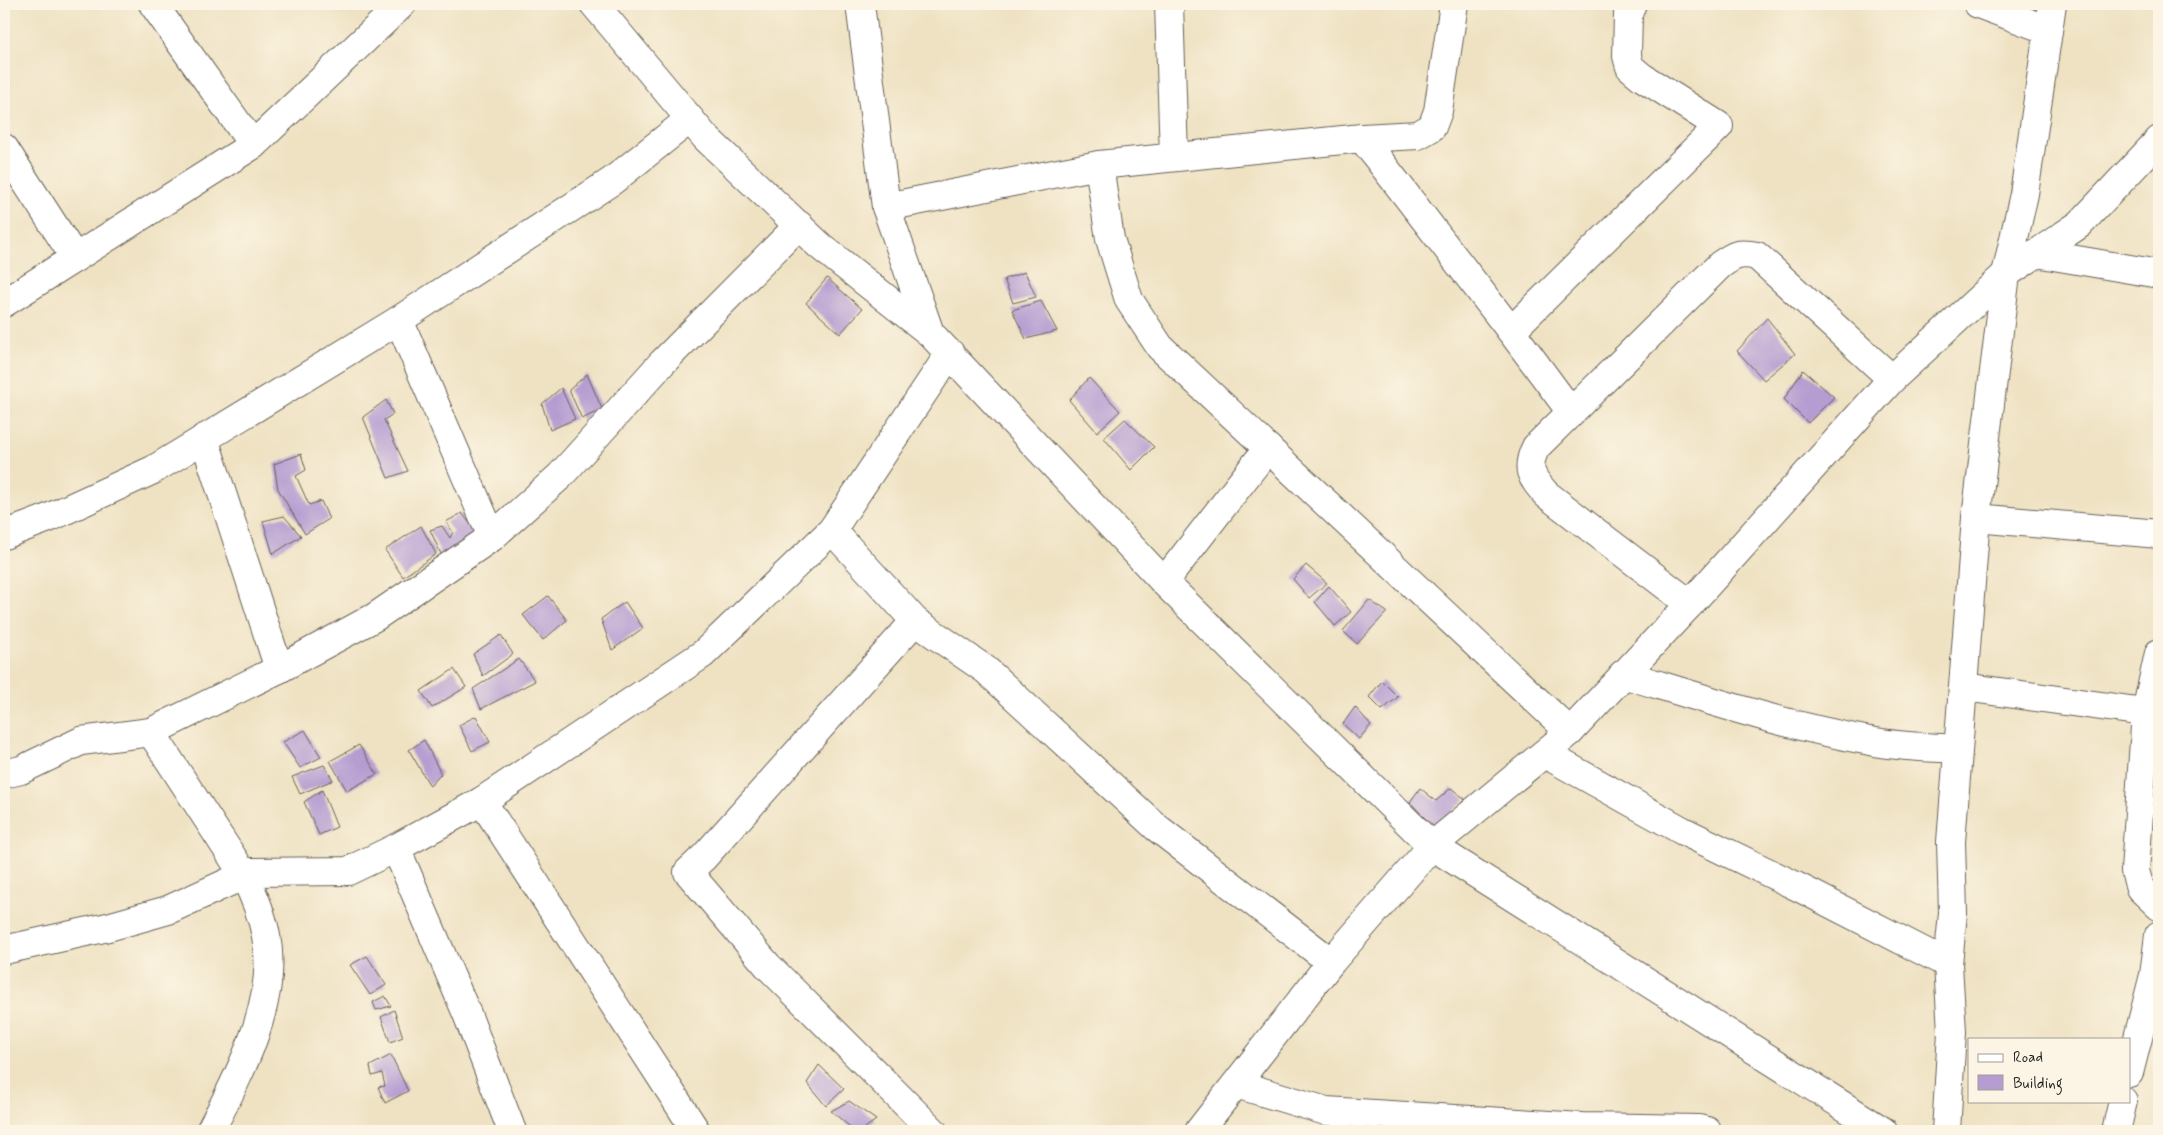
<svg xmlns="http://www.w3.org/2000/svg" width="2163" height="1135" font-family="Mynerve,sans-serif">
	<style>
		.building { fill: #b59dd1 }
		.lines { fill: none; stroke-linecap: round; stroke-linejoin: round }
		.minor-casing { stroke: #666156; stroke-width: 30 }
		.minor { stroke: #fff; stroke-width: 28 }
	</style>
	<rect width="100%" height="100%" fill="#fcf5e5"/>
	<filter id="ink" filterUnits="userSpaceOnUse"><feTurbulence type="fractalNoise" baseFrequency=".02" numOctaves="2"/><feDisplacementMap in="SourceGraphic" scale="10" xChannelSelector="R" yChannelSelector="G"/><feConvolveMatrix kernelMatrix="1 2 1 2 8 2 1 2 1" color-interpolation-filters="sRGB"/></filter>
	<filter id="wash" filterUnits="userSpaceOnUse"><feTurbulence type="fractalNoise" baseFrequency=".0096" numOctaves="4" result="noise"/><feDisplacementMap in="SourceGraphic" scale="20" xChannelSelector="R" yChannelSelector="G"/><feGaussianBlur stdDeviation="1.12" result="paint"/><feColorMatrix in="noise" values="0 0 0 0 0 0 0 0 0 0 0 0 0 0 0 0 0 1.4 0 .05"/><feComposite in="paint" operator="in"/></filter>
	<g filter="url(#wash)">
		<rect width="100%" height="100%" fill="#efe2c3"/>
		<g id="blocks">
			<g class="building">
				<path d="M1025,272L1036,297L1013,303L1004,279Z"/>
				<path d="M827,278L862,309L840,334L806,303Z"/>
				<path d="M1041,301L1057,331L1026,339L1012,310Z"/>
				<path d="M1767,318L1795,354L1764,380L1737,351Z"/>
				<path d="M1803,370L1834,397L1808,423L1784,399Z"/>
				<path d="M587,374L602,409L582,419L569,390Z"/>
				<path d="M1089,378L1120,411L1097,432L1069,400Z"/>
				<path d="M561,388L575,419L550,430L542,404Z"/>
				<path d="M386,400L393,414L384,420L408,471L388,478L363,417Z"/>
				<path d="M1125,419L1154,447L1131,470L1104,438Z"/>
				<path d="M301,454L306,470L296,476L309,505L321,501L329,519L305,534L278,489L274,464Z"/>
				<path d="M462,513L480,537L442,556L430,530L442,526L450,538L453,532L446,522Z"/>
				<path d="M284,516L301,536L273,554L263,521Z"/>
				<path d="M421,526L436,554L403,577L385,550Z"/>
				<path d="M1306,565L1327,583L1309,598L1293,579Z"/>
				<path d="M1329,586L1351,612L1335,626L1315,602Z"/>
				<path d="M548,596L567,620L543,640L523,615Z"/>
				<path d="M1369,600L1387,612L1357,644L1343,631Z"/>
				<path d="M625,602L643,628L612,650L601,619Z"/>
				<path d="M501,635L513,654L483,676L473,654Z"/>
				<path d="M519,659L535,681L481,709L473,689Z"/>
				<path d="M454,669L466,687L432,708L421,691Z"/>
				<path d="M1382,681L1398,697L1382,710L1369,697Z"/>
				<path d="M1355,707L1371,725L1359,739L1343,724Z"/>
				<path d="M476,716L490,742L472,751L459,725Z"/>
				<path d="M305,730L321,757L300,768L283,742Z"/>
				<path d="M424,740L441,774L430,786L409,750Z"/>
				<path d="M359,745L377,774L347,791L330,761Z"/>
				<path d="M324,765L333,780L300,794L292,777Z"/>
				<path d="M1420,788L1436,801L1451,788L1465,799L1436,830L1410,802Z"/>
				<path d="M322,790L337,827L319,835L304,802Z"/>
				<path d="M367,956L386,985L370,995L350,965Z"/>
				<path d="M385,996L391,1006L376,1010L373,1002Z"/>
				<path d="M394,1010L403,1037L390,1042L381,1017Z"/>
				<path d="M391,1055L408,1091L385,1103L378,1087L385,1086L382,1073L372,1076L370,1066Z"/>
				<path d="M819,1065L844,1089L826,1106L807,1083Z"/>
				<path d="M849,1101L876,1120L861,1131H855L831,1111Z"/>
			</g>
		</g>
	</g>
	<g filter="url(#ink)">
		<use href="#blocks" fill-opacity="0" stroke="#666156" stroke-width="1"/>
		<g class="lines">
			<defs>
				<g id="minor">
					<path d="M153,4L253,145"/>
					<path d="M594,4L705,137L820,246L930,333L1164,582L1432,846L1883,1131"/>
					<path d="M860,4L886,207L930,333"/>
					<path d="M1169,4L1174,156"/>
					<path d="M1978,4L2048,30"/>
					<path d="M1362,138L1511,331L1571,412"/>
					<path d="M4,148L75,258"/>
					<path d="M1099,165L1110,239L1129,300L1160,347L1570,732"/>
					<path d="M886,207L1099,165L1362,138L1418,135L1432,127L1438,111L1454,4"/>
					<path d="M2036,253L2159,274"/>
					<path d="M4,303L253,145L402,4"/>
					<path d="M399,320L492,537"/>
					<path d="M1511,331L1719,126L1642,77L1630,67L1627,56L1628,14L1632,4"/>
					<path d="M204,438L279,669"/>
					<path d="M1976,518L2159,534"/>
					<path d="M832,530L915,621L986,670L1156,827L1331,962"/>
					<path d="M4,535L46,519L153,470L399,320L612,181L690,119"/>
					<path d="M1164,582L1268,448"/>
					<path d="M1690,604L1546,494C1531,477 1525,469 1536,447L1720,265C1734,255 1739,252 1757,256L1892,379"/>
					<path d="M915,621L704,857L688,872L768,966L933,1131"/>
					<path d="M2159,653L2146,712L2135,871L2140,888L2159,906"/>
					<path d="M1623,674C1705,699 1786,726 1870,741C1898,747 1929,747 1957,749"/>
					<path d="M1964,687L2159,714"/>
					<path d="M151,732L244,875C254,895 262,914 266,936C279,1000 239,1076 210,1131"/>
					<path d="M1545,754L1683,831L1800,888L1948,964"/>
					<path d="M4,774L21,770L81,741L151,732L279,669L375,617L492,537L560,476L662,363L799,225"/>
					<path d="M482,801L696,1131"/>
					<path d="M396,848L467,1014L512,1131"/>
					<path d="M4,950L108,927L168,910L251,872L348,871L396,848L482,801L703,654L832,530L950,353"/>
					<path d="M2129,1073L2154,975L2159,935"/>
					<path d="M1236,1084L1326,1111L1582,1127L1699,1129L1707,1131"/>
					<path d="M1199,1131L1331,962L1432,846L1570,732L1690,604L1892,379L2006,274L2080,224L2159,140"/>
					<path d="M1946,1131L1952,1032L1948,964L1953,913L1951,842L1976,518L2006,274L2024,194L2052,4"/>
					<path d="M2116,1131L2123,1101"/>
				</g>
			</defs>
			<use href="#minor" class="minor-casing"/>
			<use href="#minor" class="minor"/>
		</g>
	</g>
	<rect width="2163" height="1135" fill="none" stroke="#fcf5e5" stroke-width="20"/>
	<rect x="1968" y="1038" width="162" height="65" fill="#fcf5e5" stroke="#a29e95"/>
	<rect x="1978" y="1054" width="25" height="8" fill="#ffffff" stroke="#a29e95"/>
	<text x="2013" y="1062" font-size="15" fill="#1c1c1c">Road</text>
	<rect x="1978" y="1075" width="25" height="15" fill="#b59dd1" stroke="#a29e95"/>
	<text x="2013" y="1088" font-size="15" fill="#1c1c1c">Building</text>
</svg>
